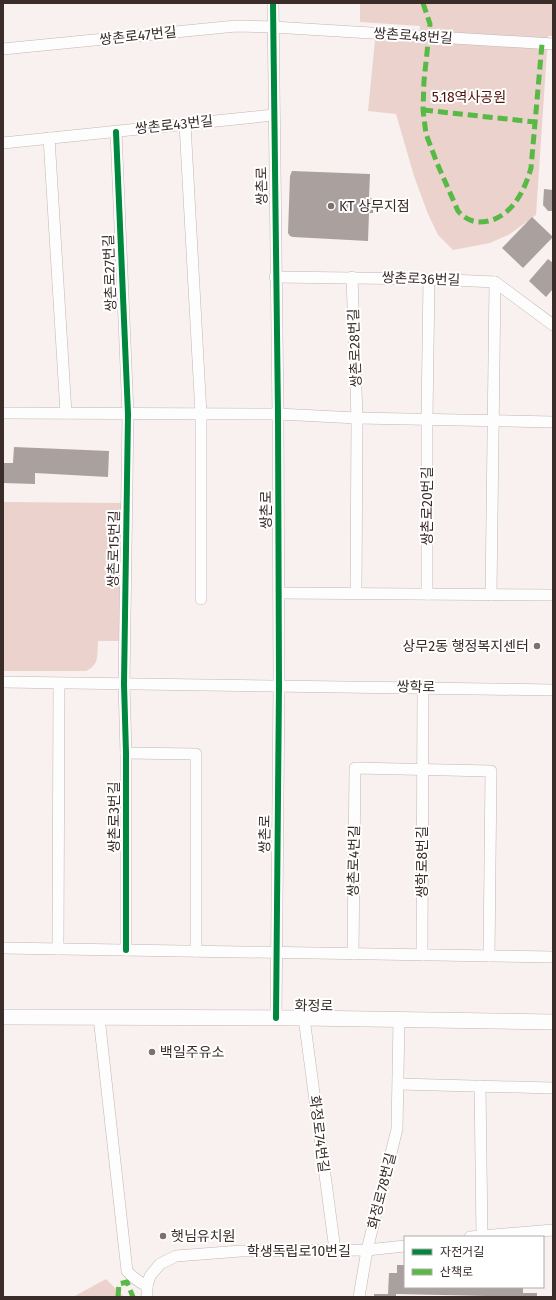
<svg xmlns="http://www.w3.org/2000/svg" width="556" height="1300" font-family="'Fira Sans','Noto Sans KR',sans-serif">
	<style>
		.green { fill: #ecd2cc }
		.building { fill: #aaa19f }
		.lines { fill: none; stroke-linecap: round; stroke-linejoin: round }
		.street-casing { stroke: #c0b7b5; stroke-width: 12 }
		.secondary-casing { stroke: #c0b7b5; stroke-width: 16 }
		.street { stroke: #fefdfd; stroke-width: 11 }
		.secondary { stroke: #fefdfd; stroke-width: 15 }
		.quiet { stroke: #58b947; stroke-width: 5; stroke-dasharray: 10 5; stroke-linecap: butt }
		.cycleway-casing { stroke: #fff; stroke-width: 8 }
		.cycleway { stroke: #00873e; stroke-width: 6 }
		.poi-dot { fill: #7c716e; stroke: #fff; stroke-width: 1.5 }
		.labels { text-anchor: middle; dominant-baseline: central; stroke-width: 4; stroke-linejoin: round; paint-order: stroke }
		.street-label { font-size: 14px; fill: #392c29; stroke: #fff }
		.park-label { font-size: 14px; fill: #4f110a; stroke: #fff }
		.poi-label { font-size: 14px; fill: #392c29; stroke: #fff; text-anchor: start }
	</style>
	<rect width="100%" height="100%" fill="#f8f1ef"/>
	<g class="green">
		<path d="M360,3H553V36H548L536,215L510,234L490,243L453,250L438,235L428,214L414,176L396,114L368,111L375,40L419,42L420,26L360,22Z"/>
		<path d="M3,502L122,503L120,641H98C97,654 100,665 86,671H3Z"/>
		<path d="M106,1279L124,1297H73Z"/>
	</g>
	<g class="building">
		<path d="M292,171L370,174L369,198H373V213H369L368,241L293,237L290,236L288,233L290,176Z"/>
		<path d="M544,189L553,190V211H548L543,205Z"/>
		<path d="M532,217L553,237L523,268L502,248Z"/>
		<path d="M548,259L553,263V289L546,297L529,281Z"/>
		<path d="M14,447L109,451L108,477L35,473V484L3,483V463H13Z"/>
		<path d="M397,1265H405V1287H523V1293H537V1297L396,1294V1297H374V1294H388L389,1273H397Z"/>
	</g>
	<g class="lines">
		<defs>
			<g id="street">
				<path d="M273,3L278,414L279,686L276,1018"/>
				<path d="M3,49L236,26L273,27L553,44"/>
				<path d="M185,124L201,414V599"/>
				<path d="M116,132L128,414L124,684L126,753V950"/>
				<path d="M49,138L66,413"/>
				<path d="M3,143L274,115"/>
				<path d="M275,277L429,279L495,282L553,325"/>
				<path d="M352,277L357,418L356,593"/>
				<path d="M3,413L278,414L357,418L553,422"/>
				<path d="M279,593L553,595"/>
				<path d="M427,594V418L429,279"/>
				<path d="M491,595L495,282"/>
				<path d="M3,682L553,690"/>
				<path d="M126,753L196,754V951"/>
				<path d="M3,948L553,957"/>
				<path d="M58,949L59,684"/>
				<path d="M353,954L355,768L491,771L489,956"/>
				<path d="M422,955L423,687"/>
				<path d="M99,1017L127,1271C133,1278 139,1282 147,1286"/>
				<path d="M304,1018L335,1250"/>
				<path d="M399,1084L553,1088"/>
				<path d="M480,1086L482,1236"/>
				<path d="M470,1237L553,1230"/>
				<path d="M147,1297V1286L150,1276L160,1264L176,1256L241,1251L367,1250L405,1246"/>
				<path d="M359,1297L367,1250L397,1129L399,1020"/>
			</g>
			<path id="secondary" d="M3,1017L304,1018L553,1022"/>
		</defs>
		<use href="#street" class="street-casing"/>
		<use href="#secondary" class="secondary-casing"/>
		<use href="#street" class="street"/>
		<use href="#secondary" class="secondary"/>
		<g class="quiet">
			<path d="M423,3L430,24L424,81L423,110L426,134L437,163L458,211C463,217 471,222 479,222C509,222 524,193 531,168L542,44"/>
			<path d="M423,110L535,122"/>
			<path d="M118,1297L119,1284L127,1282L133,1297"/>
		</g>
		<defs>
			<g id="cycleway">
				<path d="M273,3L278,414L279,686L276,1018"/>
				<path d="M116,132L128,414L124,684L126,753V950"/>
			</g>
		</defs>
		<use href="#cycleway" class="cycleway-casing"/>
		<use href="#cycleway" class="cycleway"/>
	</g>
	<g class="poi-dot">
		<circle cx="331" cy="206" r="4"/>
		<circle cx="537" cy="646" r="4"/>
		<circle cx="152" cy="1052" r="4"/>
		<circle cx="163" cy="1236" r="4"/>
	</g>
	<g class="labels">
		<g class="street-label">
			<text transform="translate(138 36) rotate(-6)">쌍촌로47번길</text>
			<text transform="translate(413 36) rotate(4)">쌍촌로48번길</text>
			<text transform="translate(174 125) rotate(-6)">쌍촌로43번길</text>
			<text transform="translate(262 186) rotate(-91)">쌍촌로</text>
			<text transform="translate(110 273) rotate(-92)">쌍촌로27번길</text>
			<text transform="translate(421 279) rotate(2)">쌍촌로36번길</text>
			<text transform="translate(355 348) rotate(-92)">쌍촌로28번길</text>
			<text transform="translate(427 506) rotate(-90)">쌍촌로20번길</text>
			<text transform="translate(266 510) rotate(-90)">쌍촌로</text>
			<text transform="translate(114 549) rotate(-89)">쌍촌로15번길</text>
			<text transform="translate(416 687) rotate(1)">쌍학로</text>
			<text transform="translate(114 817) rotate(-90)">쌍촌로3번길</text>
			<text transform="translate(265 834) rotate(-89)">쌍촌로</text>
			<text transform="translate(354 861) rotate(-89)">쌍촌로4번길</text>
			<text transform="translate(422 862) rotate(-90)">쌍학로8번길</text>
			<text transform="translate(314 1006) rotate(1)">화정로</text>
			<text transform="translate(319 1134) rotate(83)">화정로74번길</text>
			<text transform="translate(382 1191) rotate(-76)">화정로78번길</text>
			<text x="299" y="1251">학생독립로10번길</text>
		</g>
		<g class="park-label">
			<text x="469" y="97">5.18역사공원</text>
		</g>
		<g class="poi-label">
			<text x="339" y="206">KT 상무지점</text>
			<text x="529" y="646" text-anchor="end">상무2동 행정복지센터</text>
			<text x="160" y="1052">백일주유소</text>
			<text x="171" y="1236">햇님유치원</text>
		</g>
	</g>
	<rect width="556" height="1300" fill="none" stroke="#392c29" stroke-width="8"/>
	<rect x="404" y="1236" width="140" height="52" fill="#ffffff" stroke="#b0aba9"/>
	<rect x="412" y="1249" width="20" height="6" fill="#00873e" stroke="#b0aba9"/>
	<text x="440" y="1256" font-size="12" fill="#392c29">자전거길</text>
	<rect x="412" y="1269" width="20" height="6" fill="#58b947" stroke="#b0aba9"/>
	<text x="440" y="1276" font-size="12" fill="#392c29">산책로</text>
</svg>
